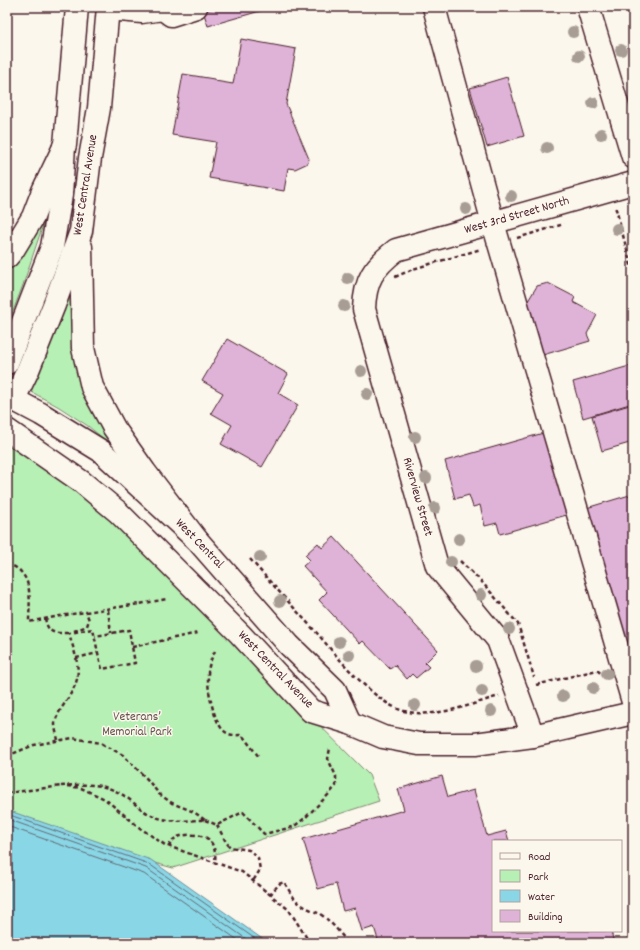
<svg xmlns="http://www.w3.org/2000/svg" width="640" height="950" font-family="Dekko,sans-serif">
	<style>
		.green { fill: #b6f0b4; stroke: #808870 }
		.water { fill: #89d7e6; stroke: #708d9b }
		.lines { fill: none; stroke-linecap: round; stroke-linejoin: round }
		.shore { stroke: #636976; stroke-width: 1 }
		.building { fill: #deb3d7; stroke: #4a1f2b }
		.minor-casing { stroke: #4a1f2b; stroke-width: 25 }
		.major-casing { stroke: #4a1f2b; stroke-width: 25 }
		.path { stroke: #4a1f2b; stroke-width: 2.5; stroke-dasharray: 4 3; stroke-linecap: butt }
		.minor { stroke: #fbf7ec; stroke-width: 22 }
		.major { stroke: #fbf7ec; stroke-width: 22 }
		.tree { fill: #a89d95 }
		.labels { text-anchor: middle; dominant-baseline: central; stroke-width: 3; stroke-linejoin: round; paint-order: stroke }
		.street-label { font-size: 13px; fill: #4a1f2b; stroke: #fbf7ec }
		.park-label { font-size: 13px; fill: #65534d; stroke: #fbf7ec }
	</style>
	<rect width="100%" height="100%" fill="#fbf7ec"/>
	<filter id="ink" filterUnits="userSpaceOnUse"><feTurbulence type="fractalNoise" baseFrequency=".025" numOctaves="2"/><feDisplacementMap in="SourceGraphic" scale="8" xChannelSelector="R" yChannelSelector="G"/><feConvolveMatrix kernelMatrix="1 2 1 2 8 2 1 2 1" color-interpolation-filters="sRGB"/></filter>
	<g filter="url(#ink)">
		<g class="green">
			<path d="M41,216L45,219L23,285L7,327V266Z"/>
			<path d="M68,292L76,293L113,440L110,444L88,426L59,407L28,390Z"/>
			<path d="M7,439L66,480L136,540L369,775L379,801L173,868L7,823Z"/>
		</g>
		<path class="water" d="M7,810L151,860L268,943H7Z"/>
		<g class="lines">
			<g class="shore">
				<path d="M7,814L149,864L261,943"/>
				<path d="M7,819L146,868L252,943"/>
				<path d="M7,826L144,874L242,943"/>
			</g>
		</g>
		<g class="building">
			<path d="M217,7H274L208,26L203,11Z"/>
			<path d="M241,39L296,49L286,104L309,159L308,163L295,169L288,168L284,191L209,178L216,142L172,135L183,74L214,79L215,81L233,84Z"/>
			<path d="M507,77L524,136L487,147L470,88Z"/>
			<path d="M548,283L575,297L573,302L597,315L587,334L590,341L536,357L523,309L537,286Z"/>
			<path d="M227,339L288,374L278,393L298,405L262,467L221,444L232,425L211,413L223,393L202,381Z"/>
			<path d="M633,365V403L583,418L573,382Z"/>
			<path d="M633,404V442L602,451L592,416Z"/>
			<path d="M547,432L570,514L500,534L497,523L485,526L480,505L473,507L469,495L455,499L445,461Z"/>
			<path d="M633,494V678L583,509Z"/>
			<path d="M334,537L438,650L425,663L429,667L416,678L412,674L407,679L395,665L390,669L363,641L360,644L319,600L327,592L303,566L310,560L305,555L318,543L322,548Z"/>
			<path d="M442,776L448,797L474,790L487,836L506,831L509,841H493V931H611L614,943H379L374,927L362,931L355,908L343,911L336,884L318,889L303,839L404,810L398,789Z"/>
		</g>
		<g class="lines">
			<defs>
				<g id="minor">
					<path d="M434,7L493,223L633,702"/>
					<path d="M588,7L633,157"/>
					<path d="M108,9L142,12L163,9L171,15L196,7"/>
					<path d="M7,363L52,247L61,195L64,146"/>
					<path d="M7,396L41,414L101,451L197,540L289,645L335,690L350,723"/>
					<path d="M7,430L82,482L118,512L240,634L311,711L350,723L383,737L419,744H475L533,736L633,713"/>
					<path d="M533,736L498,640L437,566L364,309C365,280 373,268 396,250L633,183"/>
				</g>
				<g id="major">
					<path d="M81,247L83,348L92,387L114,428L145,472L197,540"/>
					<path d="M7,257L13,250L33,217L43,191L65,145L77,7"/>
					<path d="M7,403L14,399L28,370L54,305L81,231L90,158L99,108L108,7"/>
				</g>
			</defs>
			<use href="#minor" class="minor-casing"/>
			<use href="#major" class="major-casing"/>
			<g class="path">
				<path d="M615,210L616,209L633,273"/>
				<path d="M517,238L564,224"/>
				<path d="M395,277L413,269L481,249"/>
				<path d="M250,559C272,584 294,608 316,632C336,655 374,703 404,711C435,719 469,705 499,696"/>
				<path d="M460,561L481,581L518,624L534,677"/>
				<path d="M7,563C11,565 18,568 21,572C33,585 29,606 29,622C75,612 121,608 167,599"/>
				<path d="M108,610L111,633"/>
				<path d="M45,618C48,635 55,633 69,633"/>
				<path d="M74,631L87,626L89,620L86,612"/>
				<path d="M132,647L198,633"/>
				<path d="M215,651C211,659 208,666 208,675C207,688 214,727 227,733C231,736 238,735 242,735L259,757"/>
				<path d="M76,658L98,653L102,669L135,663L129,630L95,636"/>
				<path d="M536,685L597,670L606,678"/>
				<path d="M58,740C57,735 55,729 55,724C56,711 73,696 77,679C80,664 73,648 69,633L93,629L98,653"/>
				<path d="M7,756L34,745L73,738L101,743L123,755L147,779L159,794L172,803L194,812L205,820C189,820 171,823 156,817C144,813 136,804 126,797C104,782 86,784 61,786"/>
				<path d="M67,786L81,788L105,799L140,828L165,845L242,872L289,910L310,943"/>
				<path d="M7,793L62,786"/>
				<path d="M205,820L217,825L243,812L264,834L293,827L305,818L329,794L336,786V776L328,759L330,748"/>
				<path d="M217,825L226,842L230,847L249,850L255,855L258,858L260,870L253,881"/>
				<path d="M169,847C170,845 170,843 172,841C179,833 200,833 208,839C215,845 216,855 215,863"/>
				<path d="M270,895L279,884L284,882C288,888 291,895 296,900C302,907 312,910 320,914C331,921 340,933 348,943"/>
			</g>
			<use href="#minor" class="minor"/>
			<use href="#major" class="major"/>
		</g>
		<g class="tree">
			<circle cx="573" cy="32" r="6"/>
			<circle cx="621" cy="50" r="6"/>
			<circle cx="579" cy="56" r="6"/>
			<circle cx="593" cy="103" r="6"/>
			<circle cx="601" cy="134" r="6"/>
			<circle cx="547" cy="148" r="6"/>
			<circle cx="511" cy="196" r="6"/>
			<circle cx="466" cy="209" r="6"/>
			<circle cx="617" cy="229" r="6"/>
			<circle cx="348" cy="278" r="6"/>
			<circle cx="344" cy="306" r="6"/>
			<circle cx="361" cy="371" r="6"/>
			<circle cx="367" cy="394" r="6"/>
			<circle cx="415" cy="437" r="6"/>
			<circle cx="426" cy="478" r="6"/>
			<circle cx="435" cy="508" r="6"/>
			<circle cx="459" cy="539" r="6"/>
			<circle cx="260" cy="557" r="6"/>
			<circle cx="451" cy="562" r="6"/>
			<circle cx="481" cy="595" r="6"/>
			<circle cx="280" cy="601" r="6"/>
			<circle cx="509" cy="629" r="6"/>
			<circle cx="339" cy="642" r="6"/>
			<circle cx="349" cy="655" r="6"/>
			<circle cx="476" cy="666" r="6"/>
			<circle cx="607" cy="674" r="6"/>
			<circle cx="593" cy="688" r="6"/>
			<circle cx="482" cy="691" r="6"/>
			<circle cx="563" cy="696" r="6"/>
			<circle cx="415" cy="705" r="6"/>
			<circle cx="491" cy="711" r="6"/>
		</g>
	</g>
	<g class="labels">
		<g class="street-label">
			<text transform="translate(86 185) rotate(-81)">West Central Avenue</text>
			<text transform="translate(517 216) rotate(-16)">West 3rd Street North</text>
			<text transform="translate(417 497) rotate(74)">Riverview Street</text>
			<text transform="translate(199 544) rotate(46)">West Central</text>
			<text transform="translate(275 670) rotate(46)">West Central Avenue</text>
		</g>
		<g class="park-label">
			<text x="137" y="717">Veterans’<tspan x="137" dy="15">Memorial Park</tspan></text>
		</g>
	</g>
	<rect width="640" height="950" fill="none" stroke="#fbf7ec" stroke-width="24"/>
	<rect x="12" y="12" width="616" height="926" fill="none" stroke="#4a1f2b" stroke-width="1.5" filter="url(#ink)"/>
	<rect x="492" y="840" width="130" height="92" fill="#fbf7ec" stroke="#b4a19f"/>
	<rect x="500" y="853" width="20" height="6" fill="#fbf7ec" stroke="#b4a19f"/>
	<text x="528" y="860" font-size="12" fill="#4a1f2b">Road</text>
	<rect x="500" y="870" width="20" height="12" fill="#b6f0b4" stroke="#b4a19f"/>
	<text x="528" y="880" font-size="12" fill="#4a1f2b">Park</text>
	<rect x="500" y="890" width="20" height="12" fill="#89d7e6" stroke="#b4a19f"/>
	<text x="528" y="900" font-size="12" fill="#4a1f2b">Water</text>
	<rect x="500" y="910" width="20" height="12" fill="#deb3d7" stroke="#b4a19f"/>
	<text x="528" y="920" font-size="12" fill="#4a1f2b">Building</text>
</svg>
